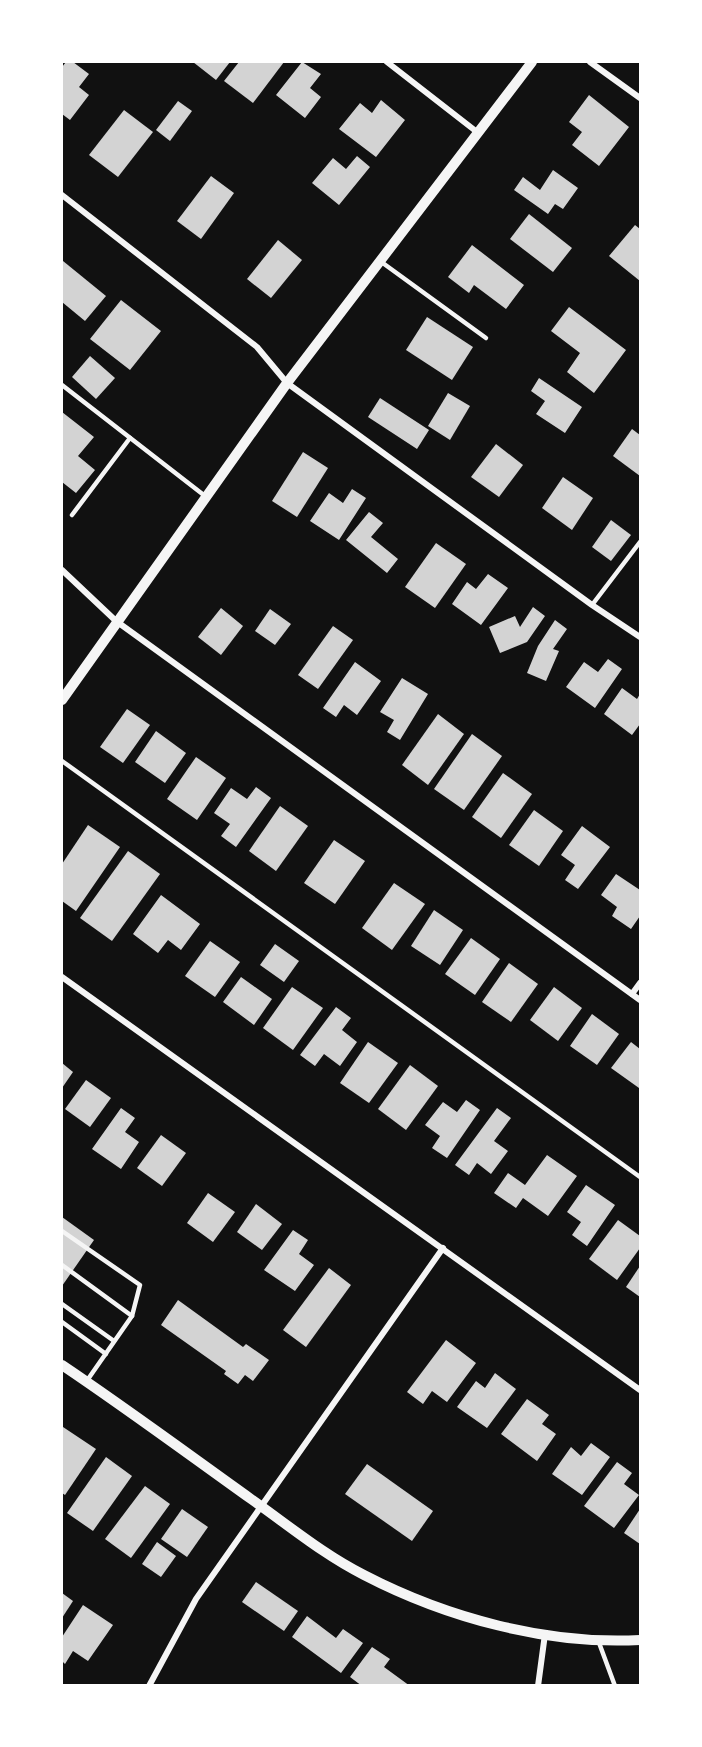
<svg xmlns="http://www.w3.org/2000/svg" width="702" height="1747" font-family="Mulish,sans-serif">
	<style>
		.building { fill: #d3d3d3 }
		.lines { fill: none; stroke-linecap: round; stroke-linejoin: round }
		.service { stroke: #f5f5f5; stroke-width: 4.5 }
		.minor { stroke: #f5f5f5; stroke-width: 6 }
		.tertiary { stroke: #f5f5f5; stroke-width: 10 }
	</style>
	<rect width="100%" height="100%" fill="#111"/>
	<g class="building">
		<path d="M66,62H73L89,74L79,87L89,95L70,120L62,114V67Z"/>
		<path d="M193,62H230L216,80Z"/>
		<path d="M239,62H284L253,103L224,81Z"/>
		<path d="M302,62L321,74L310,88L321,97L305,118L276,95Z"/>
		<path d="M589,95L629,127L599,166L572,145L582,132L569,122Z"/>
		<path d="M381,100L405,120L376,157L339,129L360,103L372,113Z"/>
		<path d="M178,101L192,111L170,141L156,130Z"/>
		<path d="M124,110L153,132L118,177L89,155Z"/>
		<path d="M357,156L370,167L339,205L312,183L333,158L346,169Z"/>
		<path d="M553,170L578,188L563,209L555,204L548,214L514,190L523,177L540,190Z"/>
		<path d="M211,176L234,193L201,239L177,221Z"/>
		<path d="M529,214L572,248L553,272L510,239Z"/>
		<path d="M635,225L640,229V281L609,256Z"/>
		<path d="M278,240L302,260L271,298L247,279Z"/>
		<path d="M472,245L524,285L506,309L474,285L469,293L448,277Z"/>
		<path d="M63,261L106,296L85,321L62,302Z"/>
		<path d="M121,300L161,331L130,370L90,339Z"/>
		<path d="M569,307L626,350L594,393L567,372L580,353L551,331Z"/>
		<path d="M427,317L473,347L452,380L406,350Z"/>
		<path d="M90,356L115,378L96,399L72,377Z"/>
		<path d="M539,378L582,407L565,433L536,414L545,401L531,391Z"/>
		<path d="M448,393L470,406L450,440L428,426Z"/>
		<path d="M380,398L429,430L417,449L368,417Z"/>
		<path d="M62,412L94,437L78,456L95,470L76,493L62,482Z"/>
		<path d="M632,429L640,435V476L613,456Z"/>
		<path d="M496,444L523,465L499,497L471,477Z"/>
		<path d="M303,452L328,468L297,517L272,501Z"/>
		<path d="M563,477L593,498L572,530L542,508Z"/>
		<path d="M352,489L366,498L339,540L310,521L329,493L343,503Z"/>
		<path d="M369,512L383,523L371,537L398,559L387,573L346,540Z"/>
		<path d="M611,520L631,535L611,561L592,547Z"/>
		<path d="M436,543L466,564L435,608L405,587Z"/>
		<path d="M488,574L508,588L481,625L452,604L467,582L476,589Z"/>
		<path d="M533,607L545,616L527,642L500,653L489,627L515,616L520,627Z"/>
		<path d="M221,608L243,626L221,655L198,637Z"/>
		<path d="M270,609L291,624L275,645L255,631Z"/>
		<path d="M555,620L567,629L553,649L559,651L546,681L527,673L538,646Z"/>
		<path d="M333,626L353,640L318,689L298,675Z"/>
		<path d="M608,659L622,669L595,708L566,687L584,662L598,672Z"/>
		<path d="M355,662L381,681L357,715L344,705L336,717L323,708Z"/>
		<path d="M402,678L428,694L400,740L387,732L394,720L380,712Z"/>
		<path d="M622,688L637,699L640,694V724L632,735L604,714Z"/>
		<path d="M127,709L150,725L123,763L100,747Z"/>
		<path d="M438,714L464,734L428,785L402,765Z"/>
		<path d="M156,731L186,753L165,783L135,762Z"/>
		<path d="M472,734L502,756L464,810L434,789Z"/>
		<path d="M196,757L226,778L197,820L167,799Z"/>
		<path d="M503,773L532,794L501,838L472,817Z"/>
		<path d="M256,787L271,798L236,847L221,836L230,824L214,813L231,788L247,799Z"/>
		<path d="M280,806L308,826L276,871L249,851Z"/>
		<path d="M534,810L563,831L539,866L509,845Z"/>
		<path d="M88,825L120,847L76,911L62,901V864Z"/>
		<path d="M582,826L610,847L578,889L565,880L575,865L561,855Z"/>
		<path d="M334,840L365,861L335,904L304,883Z"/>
		<path d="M128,851L160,874L112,941L80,918Z"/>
		<path d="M616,874L640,890V916L631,929L612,916L617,907L601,895Z"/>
		<path d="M394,883L425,904L392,950L362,928Z"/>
		<path d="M161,895L200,924L181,950L168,940L158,953L133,934Z"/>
		<path d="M434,910L463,930L440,965L411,946Z"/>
		<path d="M471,938L500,959L475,995L445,974Z"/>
		<path d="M210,941L240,962L215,997L185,976Z"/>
		<path d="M275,944L299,961L284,982L260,965Z"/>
		<path d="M509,963L538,984L511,1022L482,1002Z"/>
		<path d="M241,977L272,999L254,1025L223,1002Z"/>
		<path d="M292,987L323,1008L293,1050L263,1028Z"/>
		<path d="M554,987L582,1008L558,1041L530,1020Z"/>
		<path d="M336,1007L351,1018L342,1030L357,1042L340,1066L324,1054L315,1066L300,1055Z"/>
		<path d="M592,1014L619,1034L597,1065L570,1046Z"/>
		<path d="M368,1042L398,1063L369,1103L340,1083Z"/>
		<path d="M631,1042L640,1049L639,1088L611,1068Z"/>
		<path d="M62,1063L73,1072L62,1088Z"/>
		<path d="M410,1065L438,1086L406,1130L378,1109Z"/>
		<path d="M86,1080L111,1098L90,1127L65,1109Z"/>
		<path d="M466,1100L480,1110L447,1158L432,1148L440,1136L425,1125L443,1102L457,1112Z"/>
		<path d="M121,1108L135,1118L125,1132L139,1142L121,1169L92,1149Z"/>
		<path d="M497,1108L511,1118L494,1141L508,1151L491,1174L477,1163L469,1175L455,1165Z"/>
		<path d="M161,1135L186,1153L162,1186L137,1168Z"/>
		<path d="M547,1155L577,1176L548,1216L523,1198L516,1208L494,1193L508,1173L525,1185Z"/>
		<path d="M586,1185L615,1205L587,1246L572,1235L581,1222L567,1212Z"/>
		<path d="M208,1193L235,1212L213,1242L187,1223Z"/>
		<path d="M256,1204L282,1224L262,1250L237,1232Z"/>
		<path d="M62,1217L94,1240L62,1286Z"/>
		<path d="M618,1220L640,1236V1248L617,1280L589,1259Z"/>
		<path d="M293,1230L308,1240L299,1254L314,1265L295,1291L264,1270Z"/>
		<path d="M640,1266V1297L626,1287Z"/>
		<path d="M329,1268L351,1285L306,1347L283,1330Z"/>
		<path d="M178,1300L243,1347L246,1344L269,1360L253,1381L245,1375L238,1384L224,1374L226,1371L161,1325Z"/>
		<path d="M446,1340L476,1363L447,1402L432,1391L423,1404L407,1392Z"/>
		<path d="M495,1373L516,1389L487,1428L457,1407L476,1381L485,1388Z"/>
		<path d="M527,1399L549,1415L542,1424L556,1434L537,1461L501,1434Z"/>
		<path d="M63,1427L96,1449L65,1495L62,1493Z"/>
		<path d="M591,1443L610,1457L582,1495L552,1474L571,1447L581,1456Z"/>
		<path d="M106,1457L132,1476L93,1531L67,1513Z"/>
		<path d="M617,1462L632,1473L624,1484L639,1495L614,1528L584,1506Z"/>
		<path d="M367,1464L433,1511L412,1541L345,1494Z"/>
		<path d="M145,1486L170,1504L131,1558L105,1539Z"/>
		<path d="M182,1509L208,1527L187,1557L161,1539Z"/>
		<path d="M640,1509V1544L624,1533Z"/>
		<path d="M157,1542L176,1556L161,1577L142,1564Z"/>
		<path d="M256,1582L298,1611L284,1631L242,1602Z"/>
		<path d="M62,1593L73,1601L62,1618Z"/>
		<path d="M83,1605L113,1625L88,1661L73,1651L65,1664L62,1661V1637Z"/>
		<path d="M307,1616L336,1638L343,1629L363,1643L341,1673L292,1637Z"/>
		<path d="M372,1647L390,1659L384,1667L410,1686H362L350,1677Z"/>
	</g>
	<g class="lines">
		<g class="service">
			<path d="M380,261L486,338"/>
			<path d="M62,385L205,496"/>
			<path d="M72,515L130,438"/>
			<path d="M592,605L640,542"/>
			<path d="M62,761L640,1177"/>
			<path d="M62,1231L140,1285L132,1316L86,1382"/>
			<path d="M62,1265L132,1316"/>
			<path d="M62,1304L114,1341"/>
			<path d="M62,1322L106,1354"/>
			<path d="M598,1640L615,1686"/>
		</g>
		<g class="minor">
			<path d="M387,62L477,132"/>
			<path d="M590,62L640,98"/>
			<path d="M62,195L257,347L287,383L592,605L640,637"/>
			<path d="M62,570L116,621L640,1000"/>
			<path d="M62,977L640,1390"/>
			<path d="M632,994L640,983"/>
			<path d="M149,1686L196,1599L443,1248"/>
			<path d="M538,1686L545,1634"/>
		</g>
		<g class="tertiary">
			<path d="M62,700L287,383L532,62"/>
			<path d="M62,1365C126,1408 188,1454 251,1499C288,1525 324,1555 364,1575C447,1618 547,1645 640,1640"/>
		</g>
	</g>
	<rect width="702" height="1747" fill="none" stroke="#ffffff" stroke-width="126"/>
</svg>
